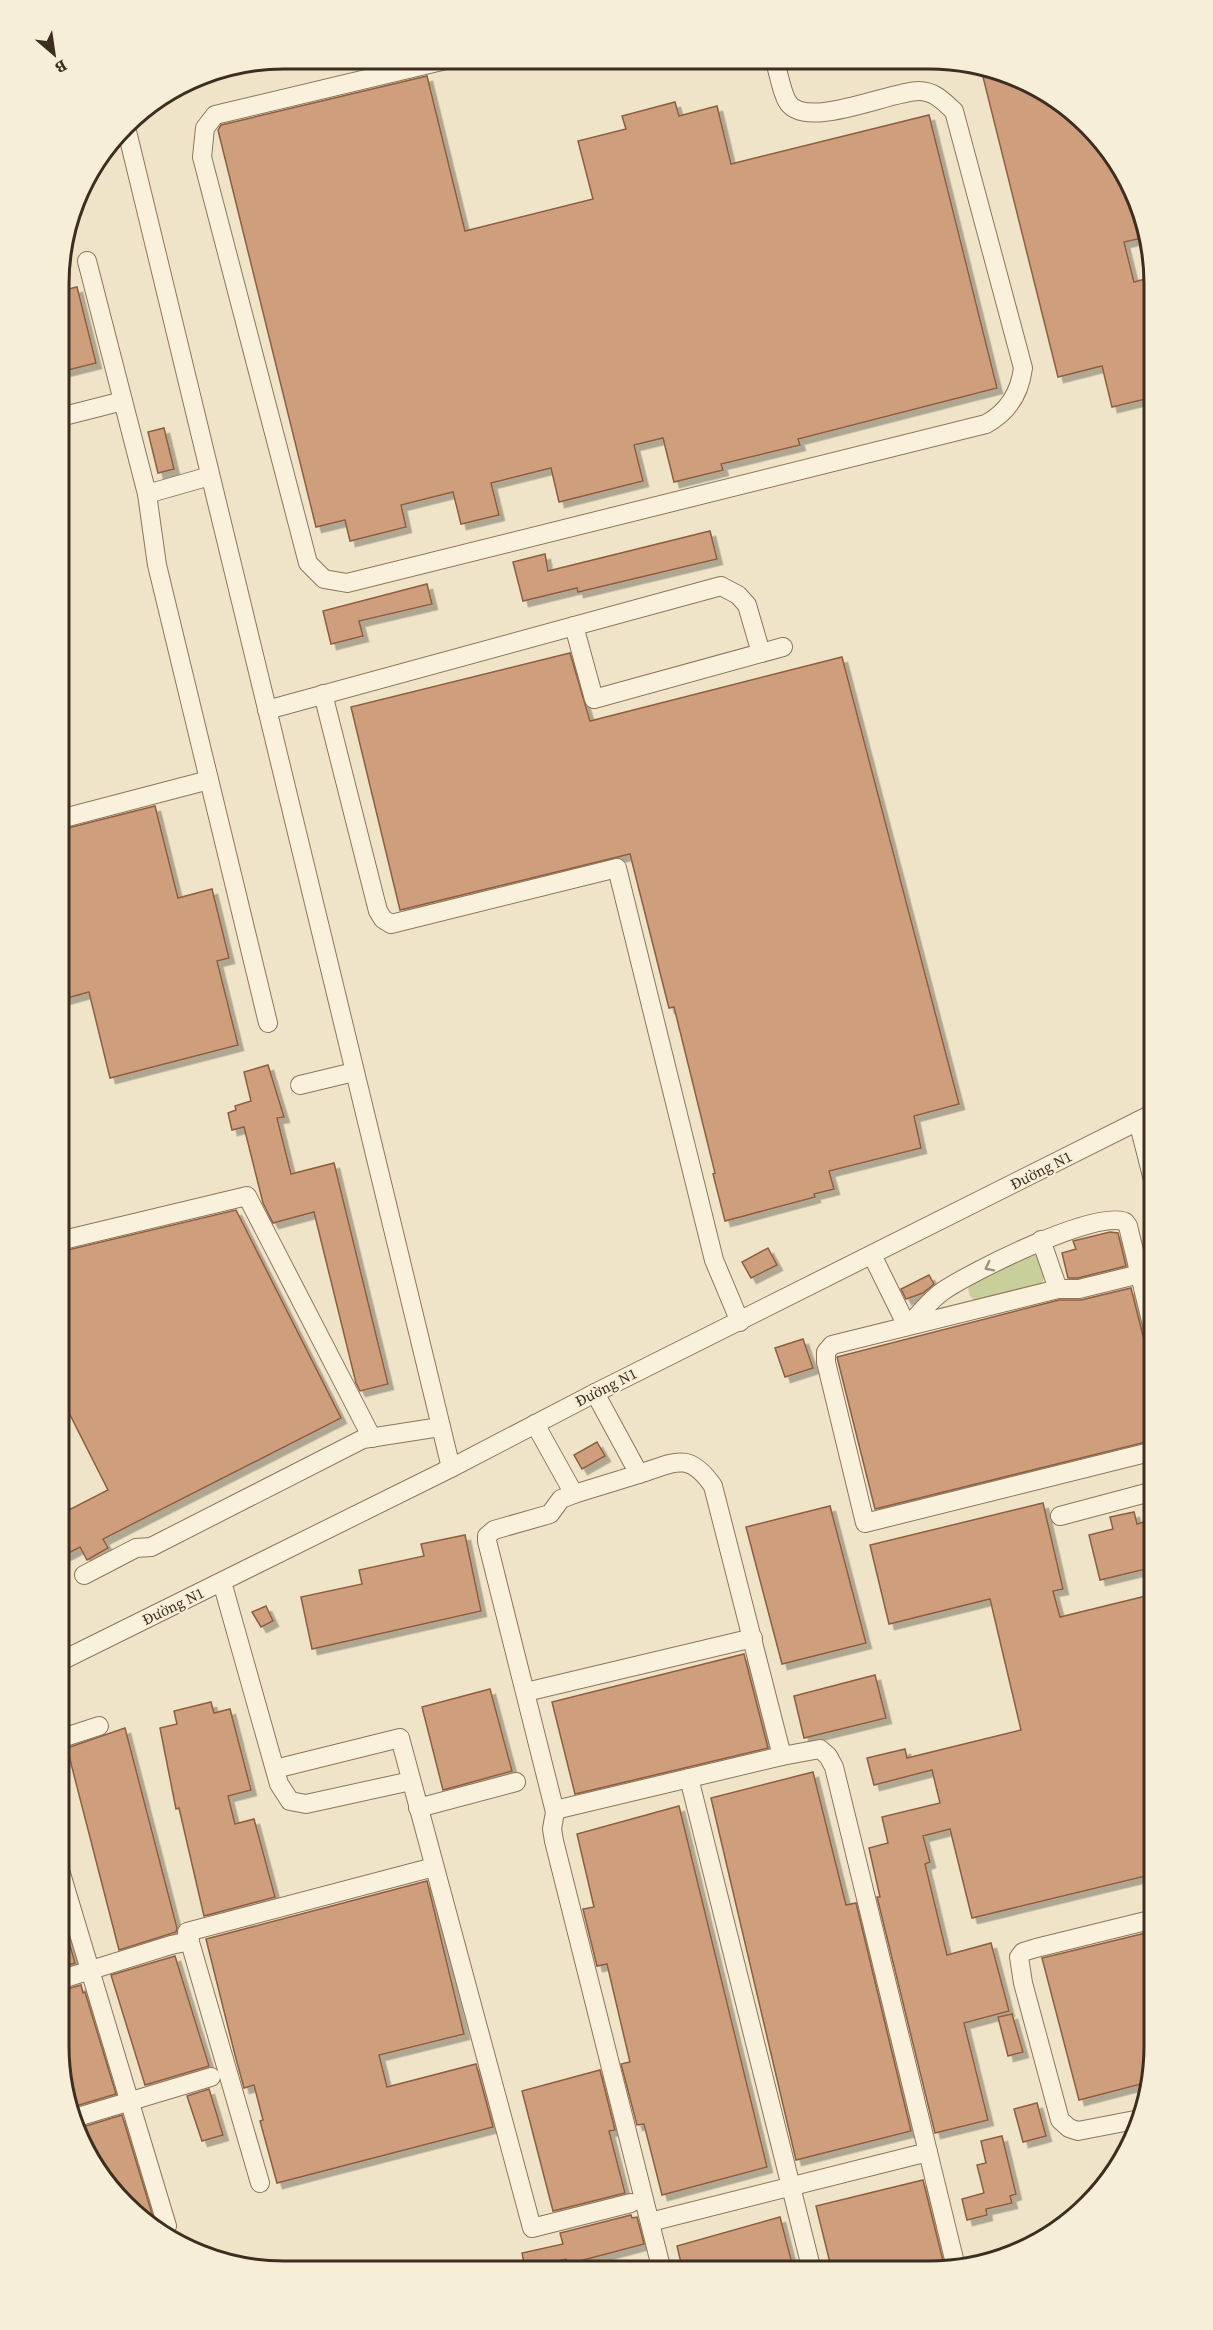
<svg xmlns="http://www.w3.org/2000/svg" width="1213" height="2330" font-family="'Source Serif 4',serif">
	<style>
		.green { fill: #c9cf9b }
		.building { fill: #cf9f7d; stroke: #8d5f41; stroke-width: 1.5; filter: url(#shadow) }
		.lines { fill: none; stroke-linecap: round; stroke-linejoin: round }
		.minor-casing { stroke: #8d765c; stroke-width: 20 }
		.minor { stroke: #faf1dc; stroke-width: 18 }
		.oneway { stroke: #9c907e }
		.labels { text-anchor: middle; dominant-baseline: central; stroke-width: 4.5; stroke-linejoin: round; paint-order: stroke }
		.street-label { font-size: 15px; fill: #3d2e20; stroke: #f7eed8 }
		.rim { fill: none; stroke: #3d2e20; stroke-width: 3 }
	</style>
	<defs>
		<filter id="shadow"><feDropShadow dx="5.5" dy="5.5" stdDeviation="0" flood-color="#0004"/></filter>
	</defs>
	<rect width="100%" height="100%" fill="#f0e4c8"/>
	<path class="green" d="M1033,1254C1042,1258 1047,1274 1042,1283L975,1301L970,1296L968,1289L972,1283Z"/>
	<g class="building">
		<path d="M980,65L1028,82L1077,114L1116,158L1143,212L1147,237L1124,242L1134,282L1153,277L1155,284L1154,397L1112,407L1102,366L1058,377Z"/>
		<path d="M427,76L465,231L593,199L578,141L626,129L622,116L675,102L679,116L717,106L731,164L929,115L997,388L798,439L800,445L721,464L723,470L674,482L663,438L634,445L643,481L559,502L551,468L491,483L499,515L461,524L453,492L401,505L406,527L350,541L345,520L316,527L218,130L221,125Z"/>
		<path d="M77,287L96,363L60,372V291Z"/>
		<path d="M164,428L174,469L158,473L148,432Z"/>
		<path d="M710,531L717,559L578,592L577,588L523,601L513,562L545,554L548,571Z"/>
		<path d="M427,584L432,604L359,621L363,636L331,644L323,611Z"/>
		<path d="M570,653L590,721L842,657L959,1104L914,1116L921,1148L829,1171L834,1189L814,1194L815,1197L725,1221L713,1174L715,1173L674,1007L669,1008L630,854L400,910L351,707Z"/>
		<path d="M155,806L178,898L212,889L229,958L217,961L238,1045L110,1078L89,992L60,1000V830Z"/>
		<path d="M268,1065L284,1117L277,1118L291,1174L334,1163L388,1384L360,1391L356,1383L314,1212L273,1223L263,1203L244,1127L232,1130L228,1113L236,1110L235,1106L251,1101L244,1072Z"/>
		<path d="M236,1210L341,1418L103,1539L108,1548L87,1560L80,1547L59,1558V1515L108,1490L59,1393V1252Z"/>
		<path d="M1110,1232L1118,1233L1126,1266L1078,1278H1068L1062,1253L1076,1249L1073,1241Z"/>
		<path d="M768,1248L777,1265L751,1278L742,1262Z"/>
		<path d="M929,1275L934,1284L923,1293L906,1299L901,1289Z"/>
		<path d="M1131,1288L1143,1336L1148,1342L1154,1368V1440L875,1509L837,1357L1059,1300H1081Z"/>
		<path d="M803,1339L813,1368L785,1377L775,1348Z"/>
		<path d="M597,1442L605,1456L582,1469L574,1455Z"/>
		<path d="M1043,1503L1063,1589L1053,1591L1060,1617L1154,1594V1874L972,1918L950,1829L923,1836L930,1862L925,1864L947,1955L991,1943L1009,2011L964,2023L988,2120L935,2133L877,1897H880L869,1848L888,1843L882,1817L940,1803L932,1770L874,1785L867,1758L905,1749L907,1758L1021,1730L990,1599L889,1624L870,1545Z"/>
		<path d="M830,1506L866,1643L782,1664L746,1527Z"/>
		<path d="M1134,1512L1137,1524L1154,1519V1567L1100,1580L1089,1535L1113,1529L1110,1517Z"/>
		<path d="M465,1535L481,1611L312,1649L301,1597L362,1584L359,1570L424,1556L421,1544Z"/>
		<path d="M266,1606L273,1621L261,1627L252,1612Z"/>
		<path d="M744,1654L768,1748L575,1794L552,1702Z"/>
		<path d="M875,1675L886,1718L804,1738L794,1696Z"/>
		<path d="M490,1689L512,1771L443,1790L422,1707Z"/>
		<path d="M211,1702L214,1713L230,1709L251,1790L228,1796L235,1824L254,1819L275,1897L204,1916L179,1808L176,1809L160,1728L177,1724L174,1711Z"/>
		<path d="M125,1728L177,1928L176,1932L119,1950L67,1748Z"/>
		<path d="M813,1772L846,1905L856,1903L911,2131L796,2160L711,1798Z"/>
		<path d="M679,1806L767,2167L662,2195L644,2124L637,2125L621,2064L630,2062L607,1964L597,1966L583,1909L594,1907L577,1834Z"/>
		<path d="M427,1881L464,2034L379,2055L387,2087L476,2064L493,2127L277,2183L260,2121L263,2120L254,2085L244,2088L235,2055L206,1939Z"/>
		<path d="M59,1921H63L75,1963L59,1968Z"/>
		<path d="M1154,1931V2061L1149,2082L1079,2100L1042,1958Z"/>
		<path d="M175,1956L209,2066L145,2085L111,1975Z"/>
		<path d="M81,1985L83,1993L85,1992L116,2094L69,2108L58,2046L59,1991Z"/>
		<path d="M1012,2014L1023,2052L1008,2056L998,2017Z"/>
		<path d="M600,2070L615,2130L609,2131L625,2193L553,2211L522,2091Z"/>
		<path d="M209,2089L223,2135L202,2141L187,2096Z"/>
		<path d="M1037,2103L1046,2136L1023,2142L1014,2109Z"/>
		<path d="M122,2115L153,2217L142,2220L136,2216L97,2172L76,2129Z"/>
		<path d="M1002,2136L1016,2194L1010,2196L1012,2203L986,2209L987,2215L967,2220L962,2199L984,2193L977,2165L986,2163L981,2141Z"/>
		<path d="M923,2180L945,2269L929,2271H832L816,2206Z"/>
		<path d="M631,2215L632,2218L637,2217L644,2244L568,2264L566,2259L525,2268L522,2253L563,2244L560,2233Z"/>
		<path d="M780,2217L794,2271H683L677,2246Z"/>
	</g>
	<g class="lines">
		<defs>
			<g id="minor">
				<path d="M446,60L215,115L205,128L202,157L308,563L324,579L347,583L986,424C1008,412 1020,392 1023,368L954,111C943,101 934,91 919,91C890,91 804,132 787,101C781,90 779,74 775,62"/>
				<path d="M126,127L451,1468"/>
				<path d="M87,261L147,494L157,565L268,1023"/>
				<path d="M60,417L123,401"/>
				<path d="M147,494L210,476"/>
				<path d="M574,626L594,699L783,647"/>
				<path d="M323,694L378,911L383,919L391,924L617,868L714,1260L740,1322"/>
				<path d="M267,710L721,586L738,595L747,605L761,653"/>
				<path d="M60,819L209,780"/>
				<path d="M300,1085L354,1072"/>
				<path d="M1138,1121L1154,1184"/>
				<path d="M1041,1240L1058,1289"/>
				<path d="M59,1241L247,1196L372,1438"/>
				<path d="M872,1255L907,1326"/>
				<path d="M1140,1274L1079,1289H1058L832,1345L826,1352V1362L865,1523L1154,1451"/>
				<path d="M907,1326C919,1315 930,1300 943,1291C971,1272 1096,1209 1125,1222L1128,1226L1154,1333"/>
				<path d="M595,1393L639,1474C674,1463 688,1450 713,1486L782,1756L820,1749L828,1756L834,1767L956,2267"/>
				<path d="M535,1424L574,1494L639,1474"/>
				<path d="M574,1494L561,1499L550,1514L494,1530L487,1536V1541L555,1812L552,1829L554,1841L662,2271"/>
				<path d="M1060,1516L1154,1491"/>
				<path d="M84,1575L136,1548L151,1547L363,1439L440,1427"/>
				<path d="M222,1582L279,1784L290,1801L306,1804L411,1781"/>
				<path d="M59,1662L451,1468L595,1393L1154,1113"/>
				<path d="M526,1692L753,1638"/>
				<path d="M59,1739L99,1726"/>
				<path d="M275,1769L400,1738L532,2228L631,2203"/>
				<path d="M689,1778L812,2271"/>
				<path d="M418,1808L516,1782"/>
				<path d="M555,1810L782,1756"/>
				<path d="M59,1867L167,2226L155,2229"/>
				<path d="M59,1980L171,1945L190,1941"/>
				<path d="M71,2119L211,2077"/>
				<path d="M1140,2119L1078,2131L1069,2128L1060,2120L1023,1983L1019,1957L1023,1952L1036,1948L1154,1919"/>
				<path d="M260,2183L187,1932L434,1867"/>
				<path d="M650,2222L928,2152"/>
			</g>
		</defs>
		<use href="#minor" class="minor-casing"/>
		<use href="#minor" class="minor"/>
	</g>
	<defs><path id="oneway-chevron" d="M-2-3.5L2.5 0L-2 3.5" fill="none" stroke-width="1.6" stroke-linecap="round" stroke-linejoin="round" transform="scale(1.5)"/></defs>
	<use class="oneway" href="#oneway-chevron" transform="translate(989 1267) rotate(153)"/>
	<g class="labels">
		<g class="street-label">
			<text transform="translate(1041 1170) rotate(-27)">Đường N1</text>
			<text transform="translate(606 1387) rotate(-27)">Đường N1</text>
			<text transform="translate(173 1606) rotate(-26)">Đường N1</text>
		</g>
	</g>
	<path d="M0 0H1213V2330H0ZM284 69H929A215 215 0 0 1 1144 284V2046A215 215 0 0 1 929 2261H284A215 215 0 0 1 69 2046V284A215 215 0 0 1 284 69Z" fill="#f7eed8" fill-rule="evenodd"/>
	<path class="rim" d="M284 69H929A215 215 0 0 1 1144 284V2046A215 215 0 0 1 929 2261H284A215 215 0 0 1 69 2046V284A215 215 0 0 1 284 69Z"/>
	<g transform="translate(54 54) rotate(151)" stroke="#f7eed8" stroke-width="4.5" paint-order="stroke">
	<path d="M0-4.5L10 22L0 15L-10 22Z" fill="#3d2e20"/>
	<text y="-9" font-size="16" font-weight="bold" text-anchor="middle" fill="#3d2e20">B</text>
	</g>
</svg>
